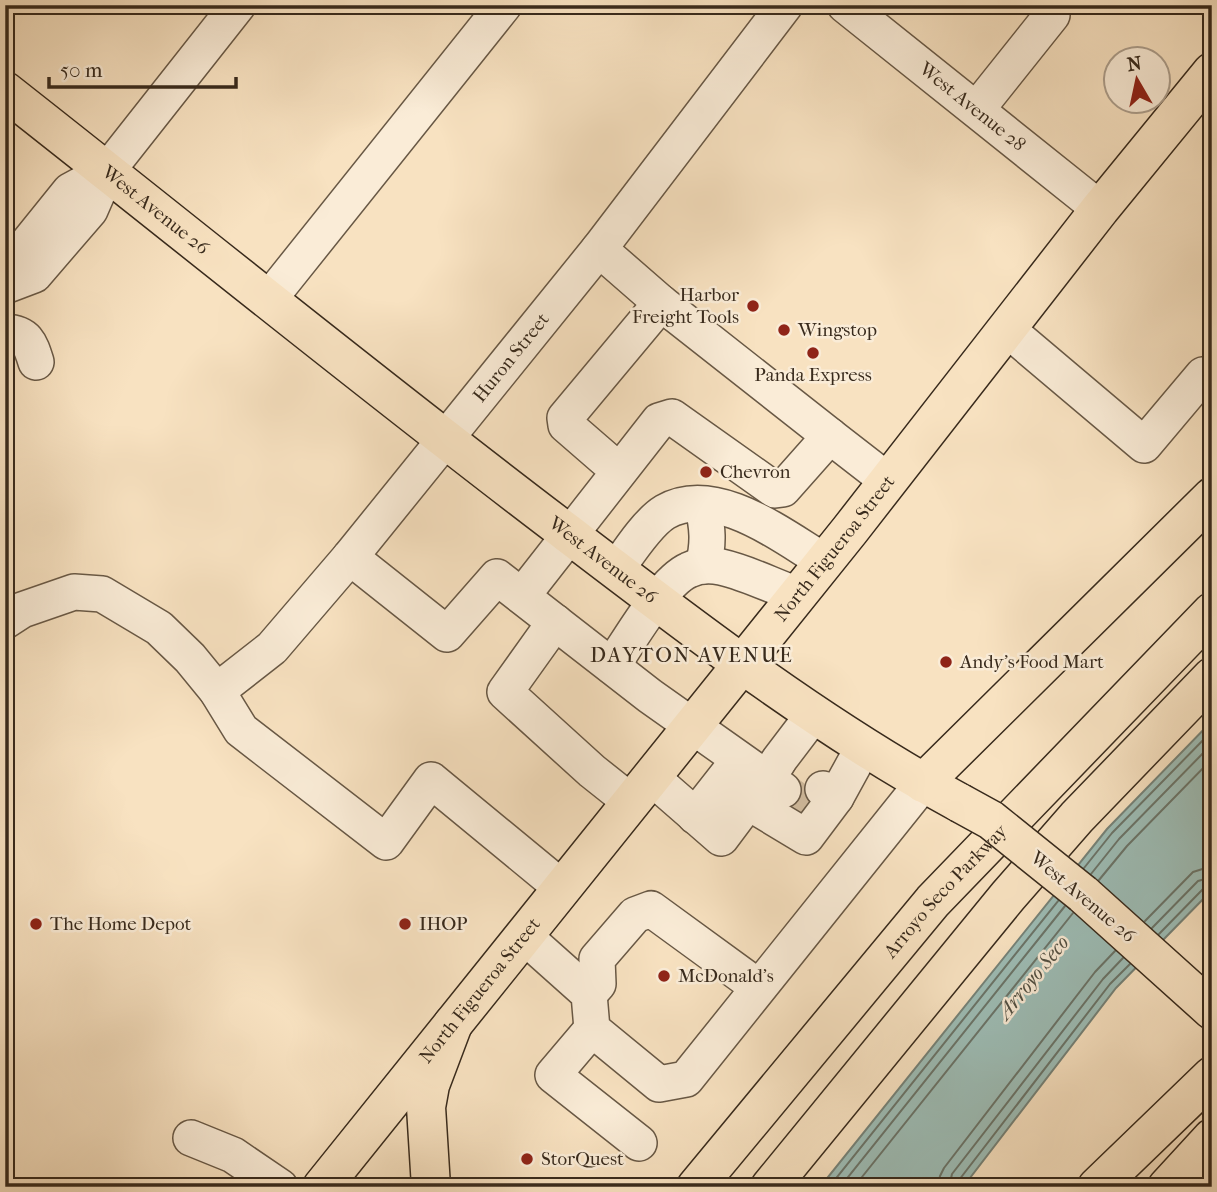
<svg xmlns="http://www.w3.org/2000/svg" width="1217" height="1192" font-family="'IM FELL French Canon',serif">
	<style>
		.water { fill: #9dbdb6; stroke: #758278; stroke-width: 2 }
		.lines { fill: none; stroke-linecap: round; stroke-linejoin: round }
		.shore { stroke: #6a7469; stroke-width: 2 }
		.minor-tunnel { stroke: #d2bda0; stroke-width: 35; stroke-dasharray: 35 18; stroke-linecap: butt }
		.minor-casing { stroke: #685845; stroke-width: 38 }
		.major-casing { stroke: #382a1c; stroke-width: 41 }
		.highway-casing { stroke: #382a1c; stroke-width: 41 }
		.minor { stroke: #faecd7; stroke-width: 35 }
		.major { stroke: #f8e2c1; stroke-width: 38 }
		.highway { stroke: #f8e2c1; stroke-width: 38 }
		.major-bridge-casing { stroke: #382a1c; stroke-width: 41; stroke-linecap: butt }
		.major-bridge { stroke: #f8e2c1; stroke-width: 38 }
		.poi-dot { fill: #8f2418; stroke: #faecd7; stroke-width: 2.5 }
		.labels { text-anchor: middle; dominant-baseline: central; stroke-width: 5; stroke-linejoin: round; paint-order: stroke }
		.street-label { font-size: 19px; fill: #382a1c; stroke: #faecd7 }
		.poi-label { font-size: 19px; fill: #382a1c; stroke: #faecd7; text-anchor: start }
		.neighbourhood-label { font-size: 21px; letter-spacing: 2px; fill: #382a1c; stroke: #faecd7 }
		.water-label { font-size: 21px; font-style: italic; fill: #514f42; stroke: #faecd7 }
	</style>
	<rect width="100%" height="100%" fill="#f8e2c1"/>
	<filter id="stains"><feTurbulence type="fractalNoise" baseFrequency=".00286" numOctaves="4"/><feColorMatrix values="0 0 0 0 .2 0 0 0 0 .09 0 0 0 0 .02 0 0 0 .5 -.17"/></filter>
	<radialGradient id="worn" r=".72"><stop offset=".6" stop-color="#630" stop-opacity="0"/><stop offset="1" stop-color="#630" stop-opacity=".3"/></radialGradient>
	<path class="water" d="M1212,721V890L1116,988L963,1187H820L1107,829Z"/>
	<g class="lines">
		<g class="shore">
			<path d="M1084,868L1112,833L1212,731"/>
			<path d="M1091,874L1119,839L1212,744"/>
			<path d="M1099,880L1127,846L1212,759"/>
			<path d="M1145,921L1193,872L1212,866"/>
			<path d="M1152,928L1198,881L1212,877"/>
			<path d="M1159,934L1204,888L1212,886"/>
			<path d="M829,1187L1058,901"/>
			<path d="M840,1187L1065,906"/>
			<path d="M854,1187L1073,913"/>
			<path d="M938,1187L940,1176L944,1168L1095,972L1115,951"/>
			<path d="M949,1187L952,1174L1103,979L1123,958"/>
			<path d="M958,1187L959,1180L1110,984L1130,964"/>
		</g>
		<path class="minor-tunnel" d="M783,790L811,809"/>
		<defs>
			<g id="minor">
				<path id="s1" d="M845,5L1100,209"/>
				<path d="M977,109L1052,15"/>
				<path d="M599,249L661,303"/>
				<path d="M5,259L20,253L70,191L107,171"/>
				<path d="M5,286L34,275L90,210L107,171L238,5"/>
				<path d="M269,299L504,5"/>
				<path d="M1008,330L1144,445L1203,375"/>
				<path d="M5,332C27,333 30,343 36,362"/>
				<path d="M830,436L888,481"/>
				<path d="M702,505C708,527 709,544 703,566"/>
				<path d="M350,557L447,634L497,577L650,696L783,790"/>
				<path d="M616,570C628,553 647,523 665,512C715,483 782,536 824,561"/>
				<path d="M522,596L659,421L672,417L775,490L783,489L830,436L661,303L565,418L566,425L619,471"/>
				<path d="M5,621L22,610L74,592L102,594L159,628L190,658L217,691L241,730L386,842L431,780L562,888"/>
				<path d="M555,622L505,692L592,771L631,802"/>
				<path d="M612,666C629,641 663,581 689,570C699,565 711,565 721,567C748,573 772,586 798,595"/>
				<path id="s2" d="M217,691L272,648L350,557L599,249L785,5"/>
				<path d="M779,760L814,714"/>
				<path d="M651,777L721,838L778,762"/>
				<path d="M823,789L836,797L864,746"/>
				<path d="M748,802L806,837L836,797"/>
				<path d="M695,816L739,760"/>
				<path d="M524,936L589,994L592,1029L659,1084L686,1079L923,783"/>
				<path d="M589,994L598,984L597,959L635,915L651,909L758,987"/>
				<path d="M592,1029L553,1075L639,1143"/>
				<path d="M191,1138L233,1155L280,1187"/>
			</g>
			<g id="major">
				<path id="s3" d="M5,91C192,238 376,388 566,532C693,629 820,727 960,803"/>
				<path d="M1083,894L1212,1010"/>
				<path id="s4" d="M322,1187L850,530L1100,209L1212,72"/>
			</g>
			<g id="highway">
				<path d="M923,783L1212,497"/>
				<path d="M431,1187L426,1107L430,1085L453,1024"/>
				<path id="s5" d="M696,1187L933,901L1212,612"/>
				<path d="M770,1187L1008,896L1077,817L1212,677"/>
				<path d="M1097,1187L1212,1076"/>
				<path d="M1167,1187L1212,1138"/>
			</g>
		</defs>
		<use href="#minor" class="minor-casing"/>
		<use href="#major" class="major-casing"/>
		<use href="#highway" class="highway-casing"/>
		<use href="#minor" class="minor"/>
		<use href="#major" class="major"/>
		<use href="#highway" class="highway"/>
		<defs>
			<path id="major-bridge" d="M960,803L991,820L1083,894"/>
		</defs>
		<use href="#major-bridge" class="major-bridge-casing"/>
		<use href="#major-bridge" class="major-bridge"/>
	</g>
	<g class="poi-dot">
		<circle cx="753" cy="306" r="7"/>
		<circle cx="784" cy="330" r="7"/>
		<circle cx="813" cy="353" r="7"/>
		<circle cx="706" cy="472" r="7"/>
		<circle cx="946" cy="662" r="7"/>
		<circle cx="36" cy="924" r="7"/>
		<circle cx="405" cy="924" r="7"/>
		<circle cx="664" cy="976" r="7"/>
		<circle cx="527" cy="1159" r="7"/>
	</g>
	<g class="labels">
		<g class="street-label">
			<text stroke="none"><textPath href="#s1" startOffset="163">West Avenue 28</textPath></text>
			<text stroke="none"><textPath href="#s3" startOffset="192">West Avenue 26</textPath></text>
			<text stroke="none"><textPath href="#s2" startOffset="446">Huron Street</textPath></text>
			<text stroke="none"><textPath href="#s4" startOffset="819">North Figueroa Street</textPath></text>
			<text stroke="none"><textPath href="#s3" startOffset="760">West Avenue 26</textPath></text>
			<text stroke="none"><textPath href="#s5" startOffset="387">Arroyo Seco Parkway</textPath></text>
			<text transform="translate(1083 897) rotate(40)">West Avenue 26</text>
			<text stroke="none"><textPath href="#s4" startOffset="252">North Figueroa Street</textPath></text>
		</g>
		<g class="poi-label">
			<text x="739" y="295" text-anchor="end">Harbor<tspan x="739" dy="22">Freight Tools</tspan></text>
			<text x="798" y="330">Wingstop</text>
			<text x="813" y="375" text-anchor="middle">Panda Express</text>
			<text x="720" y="472">Chevron</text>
			<text x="960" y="662">Andy's Food Mart</text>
			<text x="50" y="924">The Home Depot</text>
			<text x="419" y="924">IHOP</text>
			<text x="678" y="976">McDonald's</text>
			<text x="541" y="1159">StorQuest</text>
		</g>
		<g class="neighbourhood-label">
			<text x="692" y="655">DAYTON AVENUE</text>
		</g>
		<g class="water-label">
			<text transform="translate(1033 977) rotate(-51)">Arroyo Seco</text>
		</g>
	</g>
	<rect width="1217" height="1192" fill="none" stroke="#f8e2c1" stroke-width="28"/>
	<rect x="7" y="7" width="1203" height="1178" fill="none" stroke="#382a1c" stroke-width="3.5"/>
	<rect x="14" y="14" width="1189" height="1164" fill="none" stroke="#382a1c" stroke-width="2"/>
	<g transform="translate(1137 80) rotate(351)"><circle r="33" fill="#faecd7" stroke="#ac9e8c" stroke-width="2"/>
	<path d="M0-5L12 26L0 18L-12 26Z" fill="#8f2418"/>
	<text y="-10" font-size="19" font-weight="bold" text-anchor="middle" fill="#382a1c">N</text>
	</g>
	<path d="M49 77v10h187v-10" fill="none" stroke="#382a1c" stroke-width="3.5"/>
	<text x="60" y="77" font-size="21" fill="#382a1c" stroke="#faecd7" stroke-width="5" paint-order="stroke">50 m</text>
	<rect width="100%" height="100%" filter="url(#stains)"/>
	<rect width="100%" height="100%" fill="url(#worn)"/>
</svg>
